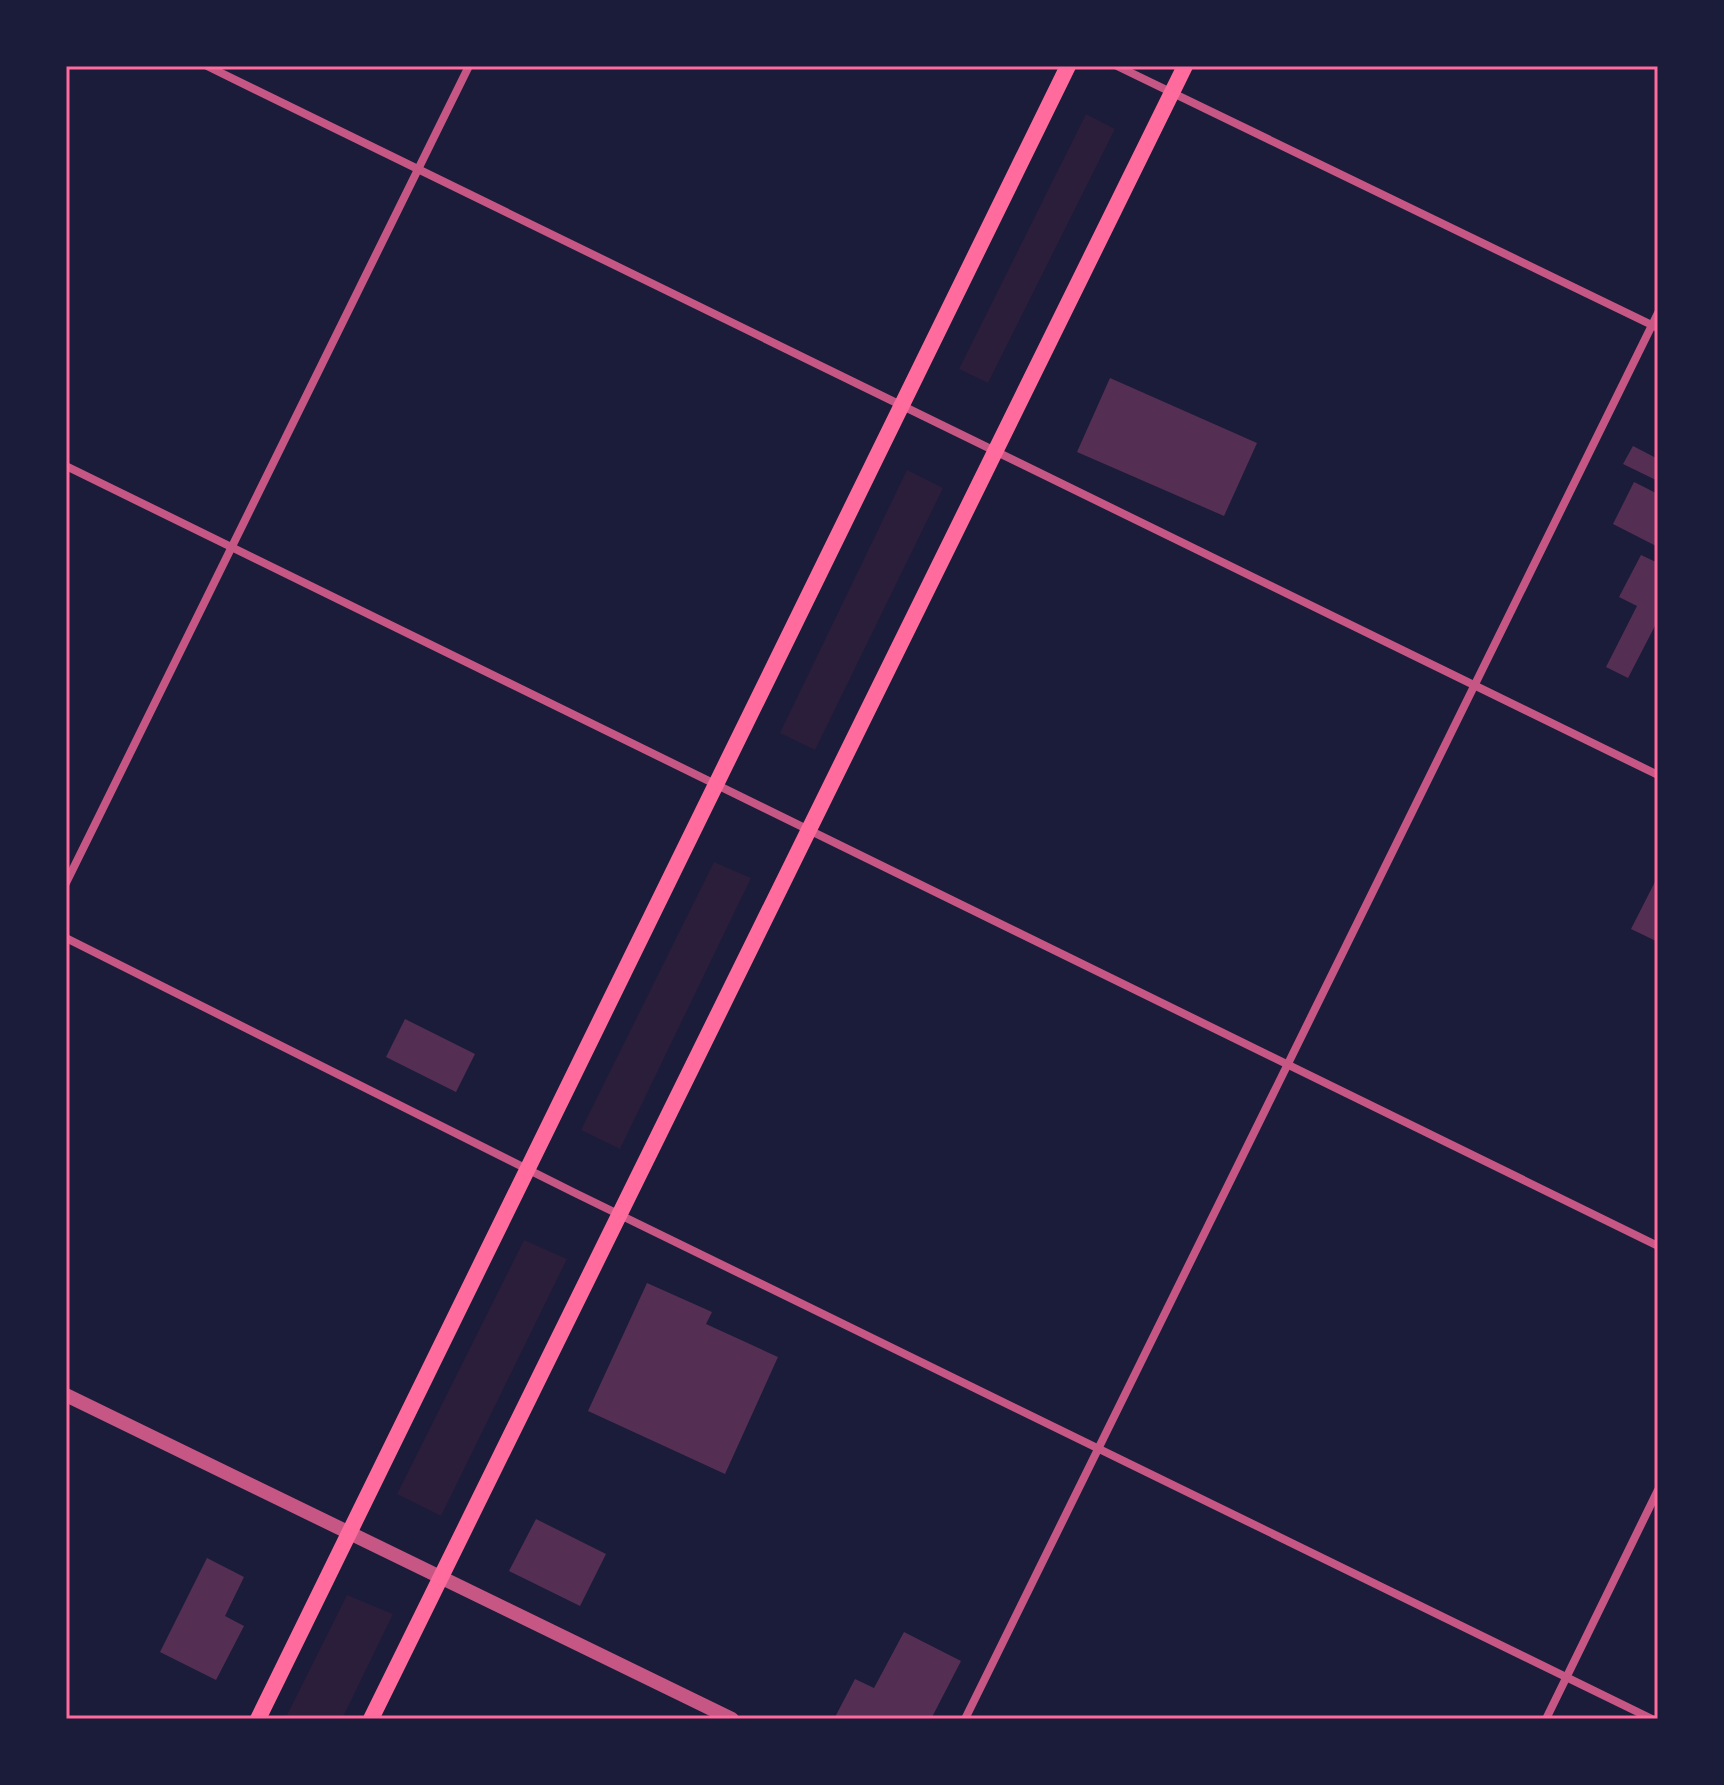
<svg xmlns="http://www.w3.org/2000/svg" width="1724" height="1785" font-family="'IBM Plex Sans',sans-serif">
	<style>
		.green { fill: #2a1e3b }
		.building { fill: #542f53 }
		.lines { fill: none; stroke-linecap: round; stroke-linejoin: round }
		.minor { stroke: #c65784; stroke-width: 8 }
		.tertiary { stroke: #c65784; stroke-width: 14 }
		.secondary { stroke: #ff6b9d; stroke-width: 16 }
		.neatline { fill: none; stroke: #ff6b9d; stroke-width: 3 }
	</style>
	<rect width="100%" height="100%" fill="#1b1b3a"/>
	<g class="green">
		<path d="M1086,114L1115,129L988,383L959,369Z"/>
		<path d="M907,470L943,488L815,750L780,733Z"/>
		<path d="M714,862L751,878L620,1149L581,1130Z"/>
		<path d="M524,1240L567,1259L441,1516L397,1494Z"/>
		<path d="M347,1595L393,1614L342,1719H285Z"/>
	</g>
	<g class="building">
		<path d="M1110,378L1257,443L1224,516L1077,452Z"/>
		<path d="M1633,446L1658,459V481L1623,464Z"/>
		<path d="M1634,482L1658,494V547L1613,524Z"/>
		<path d="M1641,555L1658,563V620L1628,678L1606,667L1637,606L1619,597Z"/>
		<path d="M1658,876V942L1631,929Z"/>
		<path d="M405,1019L475,1054L456,1092L386,1057Z"/>
		<path d="M647,1283L712,1312L706,1324L778,1357L725,1474L588,1411Z"/>
		<path d="M536,1519L606,1554L580,1606L509,1571Z"/>
		<path d="M207,1558L244,1577L225,1616L244,1626L216,1680L160,1652Z"/>
		<path d="M904,1632L961,1661L931,1719H834L855,1679L874,1688Z"/>
	</g>
	<g class="lines">
		<g class="minor">
			<path d="M207,66L1658,775"/>
			<path d="M1117,66L1658,328"/>
			<path d="M66,466L1658,1246"/>
			<path d="M66,883L469,66"/>
			<path d="M66,938L573,1192L1652,1719"/>
			<path d="M965,1719L1658,313"/>
			<path d="M1546,1719L1658,1490"/>
		</g>
		<path class="tertiary" d="M66,1395L732,1719"/>
		<g class="secondary">
			<path d="M258,1719L1068,66"/>
			<path d="M371,1719L1185,66"/>
		</g>
	</g>
	<rect width="1724" height="1785" fill="none" stroke="#1b1b3a" stroke-width="136"/>
	<rect x="68" y="68" width="1588" height="1649" class="neatline"/>
</svg>
